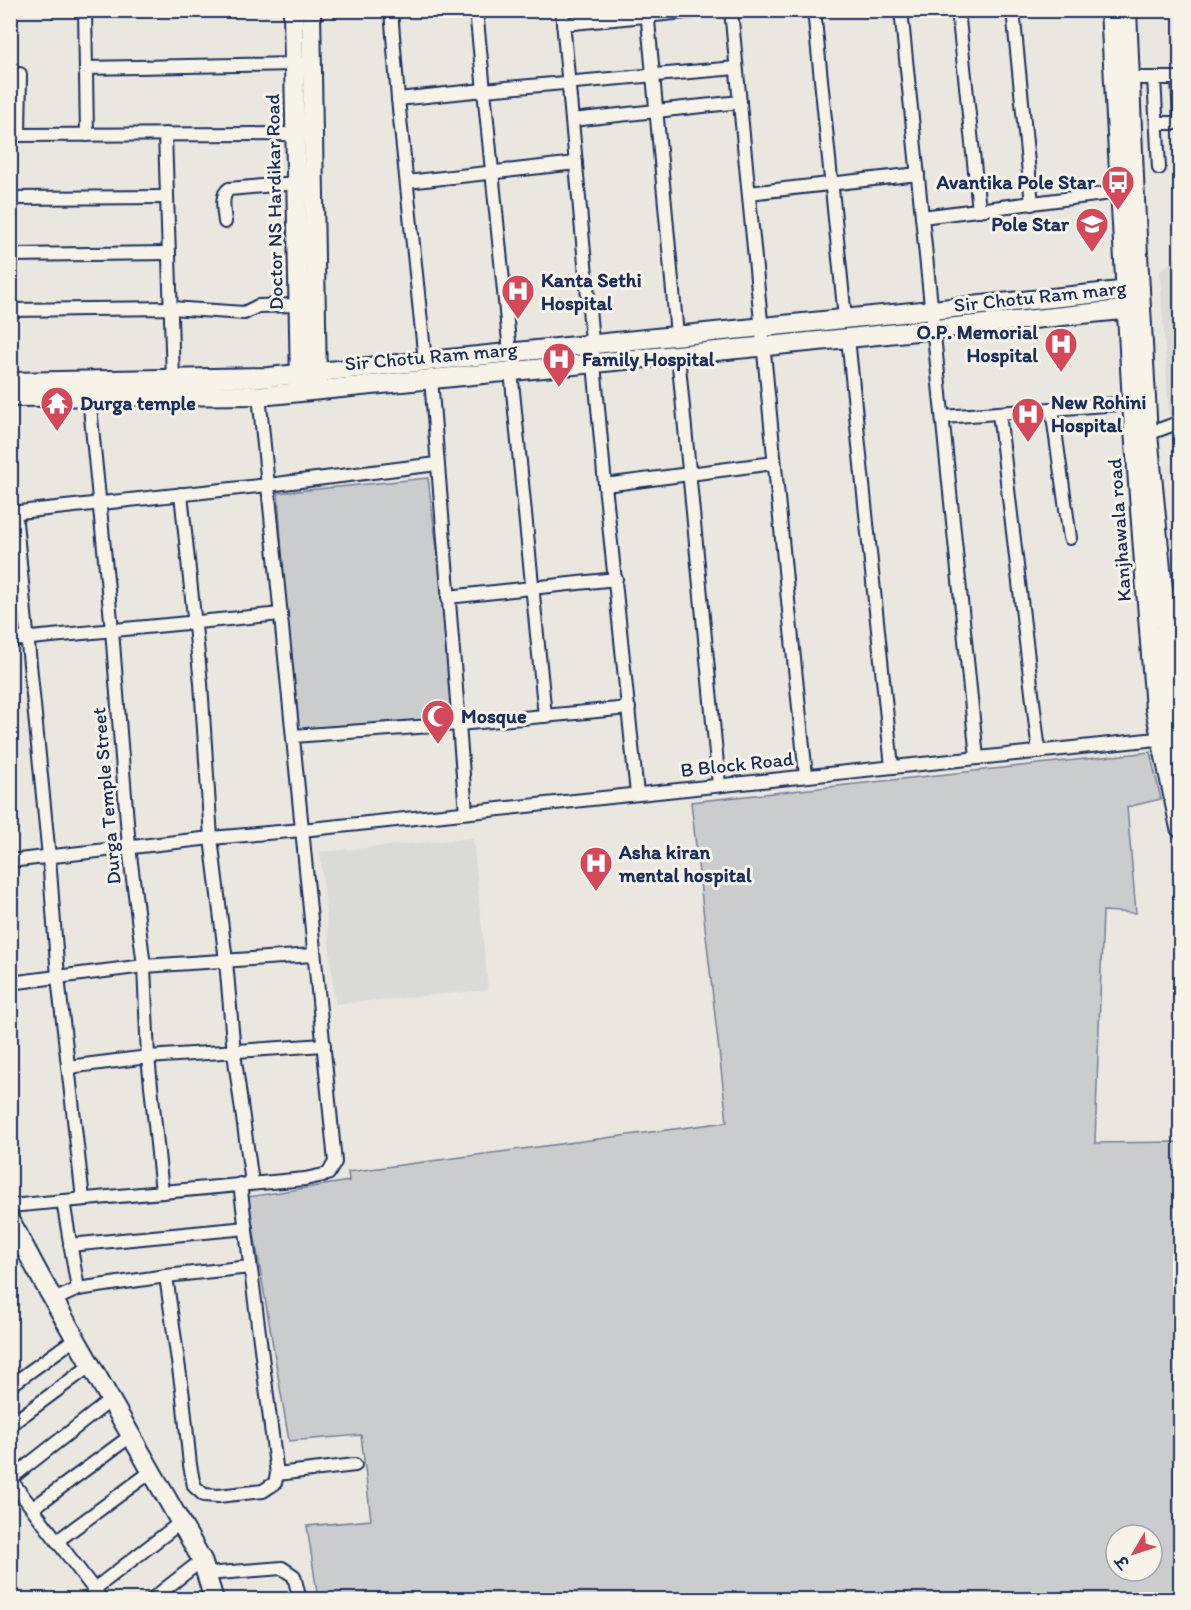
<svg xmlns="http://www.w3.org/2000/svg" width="1191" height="1610" font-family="Itim,'Playpen Sans Deva',sans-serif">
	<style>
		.built { fill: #dadad6 }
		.green { fill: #cbcccd; stroke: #737e96; stroke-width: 1.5; fill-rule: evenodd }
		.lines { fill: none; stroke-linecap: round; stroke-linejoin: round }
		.street-casing { stroke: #1b2f5e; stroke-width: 16 }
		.secondary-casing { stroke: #1b2f5e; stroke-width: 22 }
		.street { stroke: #f7f3e8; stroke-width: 12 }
		.secondary { stroke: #f7f3e8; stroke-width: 18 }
		.labels { text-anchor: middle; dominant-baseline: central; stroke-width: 6; stroke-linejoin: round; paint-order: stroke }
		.poi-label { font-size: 20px; font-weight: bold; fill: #1b2f5e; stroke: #f7f3e8; text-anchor: start }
		.street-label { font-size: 20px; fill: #1b2f5e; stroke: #f7f3e8 }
	</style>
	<rect width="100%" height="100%" fill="#eae7e0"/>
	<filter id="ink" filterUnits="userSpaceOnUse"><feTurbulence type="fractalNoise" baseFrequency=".0167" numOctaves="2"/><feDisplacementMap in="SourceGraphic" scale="12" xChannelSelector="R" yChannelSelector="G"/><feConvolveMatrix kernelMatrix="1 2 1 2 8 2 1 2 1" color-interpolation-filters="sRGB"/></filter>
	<g filter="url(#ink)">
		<g class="built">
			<path d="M1180,256V412L1169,416L1160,271Z"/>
			<path d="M473,838L488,990L335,1004L320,852Z"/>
		</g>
		<g class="green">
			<path d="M428,478L459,724L293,736L278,493Z"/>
			<path d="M1150,752L1161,799L1127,807L1136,913L1103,911L1095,1143L1180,1142L1179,1248H1180V1599H318L307,1526L371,1520L361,1435L289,1441L248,1197L349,1181L348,1172L727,1122L691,802ZM1116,1535H1152V1571H1116Z"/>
		</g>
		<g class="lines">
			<defs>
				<g id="street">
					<path d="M85,10L87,135"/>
					<path d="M391,10L398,99L425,361"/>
					<path d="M476,10L510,352"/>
					<path d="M562,10L605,485L637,794"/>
					<path d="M647,10L677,335"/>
					<path d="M731,10C756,266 779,521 806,776"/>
					<path d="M814,10L845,318"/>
					<path d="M901,10L977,758"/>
					<path d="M958,10L979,210"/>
					<path d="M1013,10L1032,204"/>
					<path d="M563,24L705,10"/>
					<path d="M86,68L294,64"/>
					<path d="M1125,78H1180"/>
					<path d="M1154,78L1159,168"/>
					<path d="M398,99L484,90L736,68"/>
					<path d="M572,120L740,102"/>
					<path d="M1157,123H1180L1178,78"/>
					<path d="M165,134L173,379"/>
					<path d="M10,135L295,134"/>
					<path d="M19,135L20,74"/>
					<path d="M407,182L576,163"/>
					<path d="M749,193L918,174"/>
					<path d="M10,198L167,197"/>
					<path d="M922,217L1119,192"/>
					<path d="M225,222C224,212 220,195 229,189L296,183"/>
					<path d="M10,255L169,253"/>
					<path d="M10,310L171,308L244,313L258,306L298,305"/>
					<path d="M848,338L892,767"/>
					<path d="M678,355L719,785"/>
					<path d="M511,371L545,716"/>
					<path d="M431,379L466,812"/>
					<path d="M89,397L112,630L129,847L144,966L148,1057L162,1192"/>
					<path d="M1052,409L1070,538"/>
					<path d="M999,413L1039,752"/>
					<path d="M943,417L1132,403"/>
					<path d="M1148,434L1180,422"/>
					<path d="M605,485L774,463"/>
					<path d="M181,494L201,683L211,838L226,961L234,1053L252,1183"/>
					<path d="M15,512L49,857L58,977L83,1199"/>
					<path d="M10,513L268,485L437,464"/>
					<path d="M448,597L616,579"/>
					<path d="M1158,611L1180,606"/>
					<path d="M10,640L281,614"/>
					<path d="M293,736L459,724L629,708"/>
					<path d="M10,861L211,838L302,830L1166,738"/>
					<path d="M10,983L144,966L314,955"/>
					<path d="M68,1067L148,1057L324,1045"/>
					<path d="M240,1184L277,1474L275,1483L263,1491L218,1496L204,1495L194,1486L190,1465L183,1397L166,1276L250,1267"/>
					<path d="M63,1201L78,1289"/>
					<path d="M10,1206L305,1179L328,1174L335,1162L259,395"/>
					<path d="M70,1245L246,1228"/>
					<path d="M54,1300L78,1289L166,1276"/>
					<path d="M10,1386L76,1338"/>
					<path d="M10,1425L91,1365"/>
					<path d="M277,1474L355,1465"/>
					<path d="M10,1479L102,1600"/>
					<path d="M10,1479L112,1399"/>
					<path d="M33,1508L132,1435"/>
					<path d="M57,1541L152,1471"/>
					<path d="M206,1574L282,1568L294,1576L300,1600"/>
					<path d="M93,1590L181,1522"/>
					<path d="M151,1600L202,1560"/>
				</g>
				<g id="secondary">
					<path d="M293,10L300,384"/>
					<path d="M311,10L317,384"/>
					<path d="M1110,10L1132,403L1155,709L1180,828"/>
					<path d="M1127,10L1135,200L1148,434L1165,610L1172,710L1180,761"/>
					<path d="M10,382L269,377L1140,289"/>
					<path d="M10,397L270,395L848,338L1141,308"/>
					<path d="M10,1220L41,1278L202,1560L214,1600"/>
				</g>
			</defs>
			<use href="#street" class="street-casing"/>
			<use href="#secondary" class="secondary-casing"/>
			<use href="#street" class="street"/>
			<use href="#secondary" class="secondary"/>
		</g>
	</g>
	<defs>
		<symbol id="bus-pin" viewBox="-11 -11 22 30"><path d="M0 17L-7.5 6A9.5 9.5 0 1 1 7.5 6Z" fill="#d1495b" stroke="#f7f3e8"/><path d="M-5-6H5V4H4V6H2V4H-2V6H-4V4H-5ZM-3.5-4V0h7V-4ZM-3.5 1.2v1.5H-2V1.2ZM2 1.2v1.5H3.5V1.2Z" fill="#fff"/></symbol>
		<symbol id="school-pin" viewBox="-11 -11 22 30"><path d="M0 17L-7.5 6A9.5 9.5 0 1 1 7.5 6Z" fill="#d1495b" stroke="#f7f3e8"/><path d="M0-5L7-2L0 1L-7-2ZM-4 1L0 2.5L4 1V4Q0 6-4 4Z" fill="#fff"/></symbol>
		<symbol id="hospital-pin" viewBox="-11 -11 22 30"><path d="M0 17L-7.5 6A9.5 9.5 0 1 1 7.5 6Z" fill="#d1495b" stroke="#f7f3e8"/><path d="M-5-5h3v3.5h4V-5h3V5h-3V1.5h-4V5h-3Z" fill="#fff"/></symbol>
		<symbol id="temple-pin" viewBox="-11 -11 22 30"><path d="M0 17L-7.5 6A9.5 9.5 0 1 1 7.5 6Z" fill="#d1495b" stroke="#f7f3e8"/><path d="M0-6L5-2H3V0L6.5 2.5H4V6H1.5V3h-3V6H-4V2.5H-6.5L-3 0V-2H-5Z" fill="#fff"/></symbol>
		<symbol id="mosque-pin" viewBox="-11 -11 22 30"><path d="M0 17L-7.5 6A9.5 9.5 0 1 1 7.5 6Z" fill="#d1495b" stroke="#f7f3e8"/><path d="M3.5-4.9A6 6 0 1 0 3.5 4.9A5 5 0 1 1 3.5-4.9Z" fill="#fff"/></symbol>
	</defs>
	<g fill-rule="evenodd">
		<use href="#bus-pin" x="1099" y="163" width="38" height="52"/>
		<use href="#school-pin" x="1073" y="205" width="38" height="52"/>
		<use href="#hospital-pin" x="499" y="272" width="38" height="52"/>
		<use href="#hospital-pin" x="1042" y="325" width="38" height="52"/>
		<use href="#hospital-pin" x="540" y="340" width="38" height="52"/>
		<use href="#temple-pin" x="38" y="384" width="38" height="52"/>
		<use href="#hospital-pin" x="1009" y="395" width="38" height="52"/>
		<use href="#mosque-pin" x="419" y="697" width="38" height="52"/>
		<use href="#hospital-pin" x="577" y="844" width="38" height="52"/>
	</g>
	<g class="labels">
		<g class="poi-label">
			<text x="1095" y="182" text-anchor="end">Avantika Pole Star</text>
			<text x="1069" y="224" text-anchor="end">Pole Star</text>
			<text x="541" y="280">Kanta Sethi<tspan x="541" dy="23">Hospital</tspan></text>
			<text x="1038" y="332" text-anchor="end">O.P. Memorial<tspan x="1038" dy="23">Hospital</tspan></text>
			<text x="582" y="359">Family Hospital</text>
			<text x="1051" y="402">New Rohini<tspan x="1051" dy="23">Hospital</tspan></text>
			<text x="80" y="403">Durga temple</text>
			<text x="461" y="716">Mosque</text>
			<text x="619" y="852">Asha kiran<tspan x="619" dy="23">mental hospital</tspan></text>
		</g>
		<g class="street-label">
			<text transform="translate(274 202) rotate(-91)">Doctor NS Hardikar Road</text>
			<text transform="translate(1040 296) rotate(-6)">Sir Chotu Ram marg</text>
			<text transform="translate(431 356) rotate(-5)">Sir Chotu Ram marg</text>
			<text transform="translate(1119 530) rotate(-94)">Kanjhawala road</text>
			<text transform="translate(737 764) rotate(-6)">B Block Road</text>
			<text transform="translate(106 796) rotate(-95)">Durga Temple Street</text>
		</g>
	</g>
	<rect width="1191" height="1610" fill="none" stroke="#f7f3e8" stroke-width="36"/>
	<rect x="18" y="18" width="1155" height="1574" fill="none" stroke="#1b2f5e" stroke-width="2" filter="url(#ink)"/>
	<g transform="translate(1134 1553) rotate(231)"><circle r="28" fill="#f7f3e8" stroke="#9fa5b1" stroke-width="1.5"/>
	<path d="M0-4.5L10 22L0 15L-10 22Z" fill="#d1495b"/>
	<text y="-9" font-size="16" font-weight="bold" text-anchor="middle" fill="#1b2f5e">उ</text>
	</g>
</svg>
